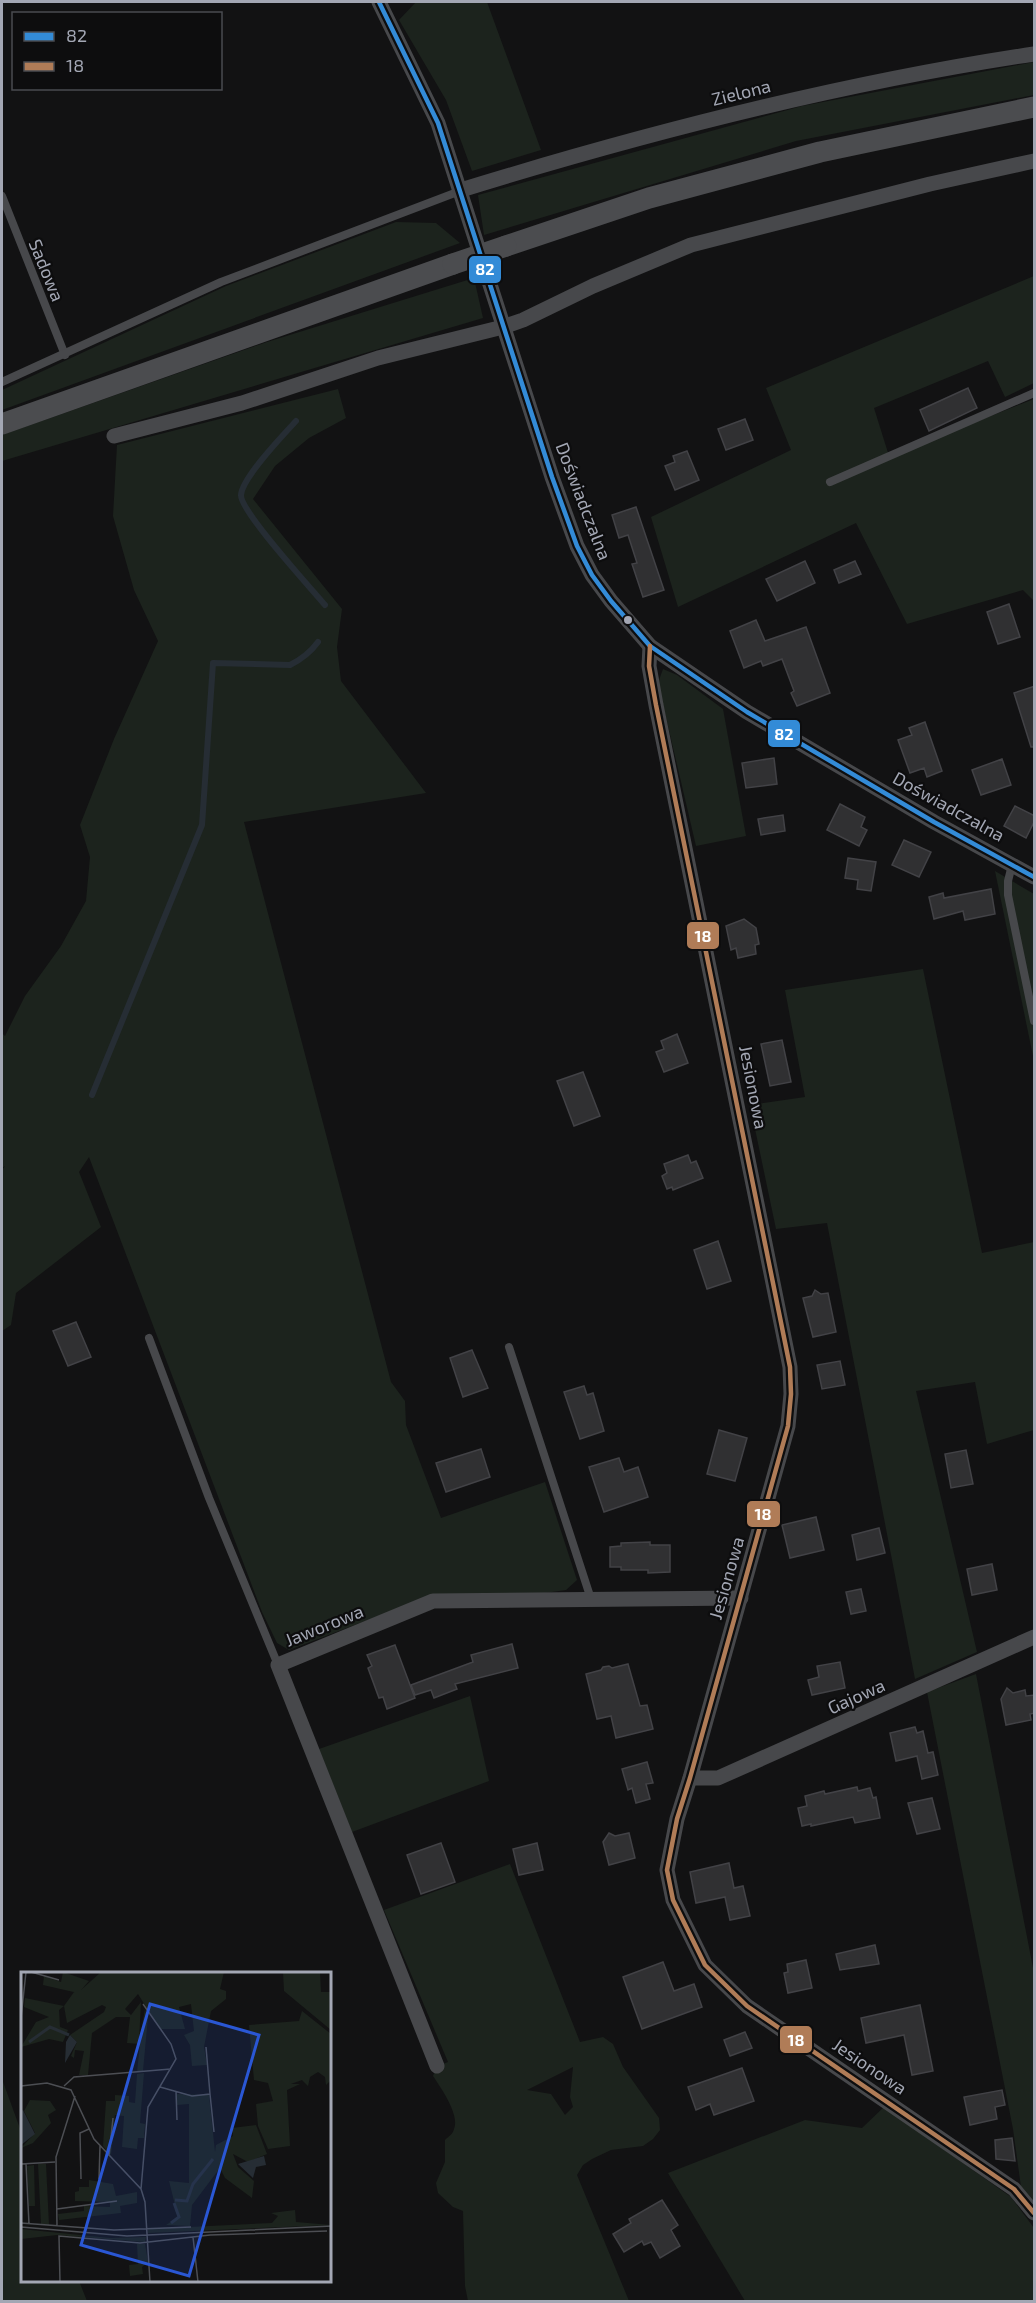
<svg xmlns="http://www.w3.org/2000/svg" width="1036" height="2303" font-family="'Exo 2',sans-serif">
	<style>
		.green { fill: #1c231d; fill-rule: evenodd }
		.lines { fill: none; stroke-linecap: round; stroke-linejoin: round }
		.stream { stroke: #262d34; stroke-width: 6 }
		.building { fill: #303032; stroke: #424246; stroke-width: 1.5 }
		.service { stroke: #47484b; stroke-width: 8 }
		.minor { stroke: #47484b; stroke-width: 15 }
		.secondary { stroke: #4b4c4f; stroke-width: 21 }
		.secondary-bridge { stroke: #4b4c4f; stroke-width: 21 }
		.bus-1-casing { stroke: #0d0d0e; stroke-width: 9 }
		.bus-2-casing { stroke: #0d0d0e; stroke-width: 9 }
		.bus-1 { stroke: #338bd7; stroke-width: 4.5 }
		.bus-2 { stroke: #b07c57; stroke-width: 4.5 }
		.bus-dot { fill: #a3a7b4; stroke: #0d0d0e; stroke-width: 2 }
		.labels { text-anchor: middle; dominant-baseline: central; stroke-width: 4.5; stroke-linejoin: round; paint-order: stroke }
		.street-label { font-size: 18px; fill: #a3a7b4; stroke: #0d0d0e }
		.inset-river { fill: none; stroke: #262d34; stroke-width: 3 }
		.inset-road { fill: none; stroke: #4c4e53; stroke-width: 1.5 }
		.view { fill: #2a57d4; fill-opacity: 0.15; stroke: #2a57d4; stroke-width: 3 }
		.inset-edge { fill: none; stroke: #a3a7b4; stroke-width: 3 }
		.line-badge { stroke: #0d0d0e; stroke-width: 2 }
		.badge-label { font-size: 16px; text-anchor: middle; font-weight: bold; fill: #fff }
	</style>
	<rect width="100%" height="100%" fill="#121213"/>
	<g class="green">
		<path d="M416,2H487L541,150L472,171L446,100L399,20Z"/>
		<path d="M1034,62V95L796,141L484,235L478,195L802,106Z"/>
		<path d="M396,222L436,223L460,243L2,410V390L226,286Z"/>
		<path d="M1034,276V383L1005,397L988,361L874,408L889,456L1034,399V601L1023,590L907,624L856,523L678,607L651,517L791,450L766,388Z"/>
		<path d="M474,278L483,318L2,461V435L267,342Z"/>
		<path d="M338,389L346,418L309,438L275,466L253,499L342,609L337,647L341,681L426,793L244,822L391,1382L405,1401L406,1425L441,1518L545,1482L577,1580L566,1590L545,1593L434,1595L289,1650L277,1643L262,1612L89,1157L79,1172L101,1227L16,1293L11,1325L2,1331V1170L5,1166L2,1168V1033L5,1036L25,996L61,946L86,901L90,857L80,825L114,739L158,641L134,590L113,516L117,445Z"/>
		<path d="M663,669L677,675L723,709L746,836L696,846L658,683Z"/>
		<path d="M995,871L1034,894V1061Z"/>
		<path d="M923,969L982,1253L1034,1242V1430L987,1444L975,1382L916,1391L977,1652L915,1679L827,1223L776,1229L750,1105L805,1097L785,990Z"/>
		<path d="M976,1674L1034,1973V2203L1021,2187L1013,2129L927,1692Z"/>
		<path d="M470,1696L489,1781L352,1832L319,1749Z"/>
		<path d="M510,1864L580,2042L603,2037L613,2044L623,2067L659,2118L660,2130L653,2139L643,2146L611,2150L592,2159L583,2165L577,2175L629,2301H468L465,2286L463,2211L453,2207L438,2193L436,2183L445,2162V2140C448,2137 453,2134 454,2129C460,2115 441,2088 433,2076L437,2066L448,2062L384,1910ZM573,2067L570,2097L573,2107L565,2115L551,2094L527,2090Z"/>
		<path d="M2,2079L22,2134V2280L79,2281L87,2301H2Z"/>
		<path d="M884,2107L1011,2197L1034,2228V2301H745L668,2173L805,2120L862,2128Z"/>
	</g>
	<g class="lines">
		<g class="stream">
			<path d="M296,421C283,435 242,478 241,495C240,511 311,588 325,605"/>
			<path d="M92,1095L202,825L213,663L290,665C302,659 310,653 318,642"/>
		</g>
	</g>
	<g class="building">
		<path d="M968,388L977,408L929,431L920,410Z"/>
		<path d="M745,419L753,440L726,450L718,429Z"/>
		<path d="M687,451L699,480L675,490L665,466L675,462L673,456Z"/>
		<path d="M636,507L664,590L643,597L632,564L637,563L628,535L619,538L612,515Z"/>
		<path d="M805,561L815,583L777,601L766,579Z"/>
		<path d="M855,561L861,574L839,583L834,570Z"/>
		<path d="M1009,604L1020,637L998,644L987,612Z"/>
		<path d="M756,620L765,641L806,627L830,693L797,706L791,693L794,691L782,659L763,666L761,661L744,668L730,631Z"/>
		<path d="M1035,686V747H1031L1014,693Z"/>
		<path d="M925,722L942,771L927,777L924,768L910,773L898,740L912,735L909,728Z"/>
		<path d="M774,758L777,784L746,788L742,763Z"/>
		<path d="M1002,759L1011,785L981,795L972,770Z"/>
		<path d="M840,804L865,817L861,827L867,830L859,846L827,830Z"/>
		<path d="M1015,806L1035,816V820L1026,838L1004,826Z"/>
		<path d="M783,815L785,831L761,835L758,819Z"/>
		<path d="M904,840L931,852L919,877L892,865Z"/>
		<path d="M848,858L876,862L871,891L857,889L858,880L845,878Z"/>
		<path d="M991,889L995,914L965,920L963,911L934,919L929,897L943,893L944,898Z"/>
		<path d="M744,919L756,928L759,944L755,945L756,954L738,958L736,948L731,950L726,926Z"/>
		<path d="M677,1034L688,1063L664,1072L656,1052L664,1049L661,1041Z"/>
		<path d="M782,1040L791,1082L770,1086L761,1044Z"/>
		<path d="M583,1072L600,1116L574,1126L557,1081Z"/>
		<path d="M688,1155L691,1163L696,1161L703,1178L673,1190L672,1187L667,1189L662,1176L667,1173L664,1164Z"/>
		<path d="M718,1241L731,1281L707,1289L694,1250Z"/>
		<path d="M815,1290L821,1294L828,1293L836,1332L813,1337L803,1298L812,1296Z"/>
		<path d="M76,1322L91,1357L68,1366L53,1331Z"/>
		<path d="M472,1350L488,1388L463,1397L450,1358Z"/>
		<path d="M840,1361L845,1385L822,1389L817,1365Z"/>
		<path d="M584,1386L587,1395L593,1393L604,1431L580,1439L564,1392Z"/>
		<path d="M719,1430L747,1438L735,1481L707,1474Z"/>
		<path d="M481,1449L490,1477L446,1492L436,1463Z"/>
		<path d="M966,1450L973,1484L951,1488L945,1454Z"/>
		<path d="M619,1458L624,1472L638,1467L648,1497L604,1512L589,1467Z"/>
		<path d="M816,1517L824,1550L790,1558L782,1525Z"/>
		<path d="M879,1528L885,1553L857,1560L852,1535Z"/>
		<path d="M650,1542V1545H670V1572L648,1573V1570H621V1567H610V1547L621,1546V1543Z"/>
		<path d="M992,1564L997,1590L972,1595L967,1569Z"/>
		<path d="M861,1589L866,1611L851,1614L846,1592Z"/>
		<path d="M512,1644L518,1668L455,1684L457,1689L434,1698L431,1690L415,1695L411,1685L473,1662L471,1655Z"/>
		<path d="M395,1645L415,1698L387,1709L383,1697L379,1698L368,1668L372,1666L367,1655Z"/>
		<path d="M840,1662L845,1688L812,1695L808,1680L819,1677L817,1666Z"/>
		<path d="M628,1664L640,1706L647,1705L653,1729L616,1738L611,1716L597,1719L586,1674L601,1670L603,1667L609,1666L612,1668Z"/>
		<path d="M1007,1688L1013,1693L1025,1690L1026,1696L1035,1695V1713L1030,1714L1031,1720L1006,1725L1001,1699Z"/>
		<path d="M915,1727L917,1733L923,1731L928,1753L933,1752L938,1775L922,1779L917,1756L896,1761L890,1733Z"/>
		<path d="M647,1762L653,1783L646,1784L650,1799L636,1803L632,1788L628,1790L622,1769Z"/>
		<path d="M857,1787L858,1791L870,1788L873,1798L876,1797L880,1818L855,1823L853,1817L811,1826V1824L802,1826L798,1808L807,1806L805,1796L824,1791L825,1794Z"/>
		<path d="M932,1798L940,1829L917,1834L908,1803Z"/>
		<path d="M609,1833L615,1836L629,1833L635,1858L609,1865L603,1842Z"/>
		<path d="M441,1843L455,1882L421,1894L407,1855Z"/>
		<path d="M537,1843L543,1870L519,1875L513,1849Z"/>
		<path d="M729,1863L734,1888L743,1886L750,1916L730,1920L725,1897L696,1903L690,1872Z"/>
		<path d="M875,1945L879,1964L840,1970L836,1954Z"/>
		<path d="M806,1960L812,1988L788,1993L784,1973L788,1972L787,1964Z"/>
		<path d="M663,1962L674,1991L694,1984L702,2007L642,2029L623,1977Z"/>
		<path d="M920,2005L933,2071L912,2075L904,2035L866,2043L861,2018Z"/>
		<path d="M745,2032L752,2048L730,2056L724,2040Z"/>
		<path d="M742,2068L754,2101L714,2115L710,2104L696,2110L688,2087Z"/>
		<path d="M1002,2090L1005,2105L995,2107L997,2119L970,2125L964,2097Z"/>
		<path d="M1012,2138L1015,2161L996,2159L995,2140Z"/>
		<path d="M662,2200L678,2225L671,2230L680,2246L660,2258L651,2242L644,2245L642,2241L624,2252L613,2234L631,2223L629,2219Z"/>
	</g>
	<g class="lines">
		<g class="service">
			<path d="M2,196L65,355"/>
			<path d="M2,382L221,282L460,191"/>
			<path d="M830,482L1034,393"/>
			<path d="M1012,865L1008,881V895L1034,1021"/>
			<path d="M149,1338L209,1498L278,1665"/>
			<path d="M509,1347L591,1599"/>
		</g>
		<g class="minor">
			<path d="M379,2L438,123L552,477L577,546L592,575L611,601L650,646L747,712L934,822L1034,877"/>
			<path d="M461,190C649,132 840,83 1034,54"/>
			<path d="M114,436L242,403L378,358L503,327L523,320L593,286L691,245L930,184L1034,161"/>
			<path d="M650,646L649,666L656,705L790,1367L791,1394L788,1426L690,1778L677,1819L667,1870L673,1900L705,1965L747,2006L1014,2189L1034,2213"/>
			<path d="M690,1778H718L1034,1637"/>
			<path d="M437,2066L278,1665L433,1601L741,1598"/>
		</g>
		<g class="secondary">
			<path d="M506,246L649,198L820,152L1034,107"/>
			<path d="M2,424L453,264"/>
		</g>
		<path class="secondary-bridge" d="M453,264L506,246"/>
		<defs>
			<path id="bus-1" d="M379,2L438,123L552,477L577,546L592,575L611,601L650,646L747,712L934,822L1034,877"/>
			<path id="bus-2" d="M650,646L649,666L656,705L790,1367L791,1394L788,1426L690,1778L677,1819L667,1870L673,1900L705,1965L747,2006L1014,2189L1034,2213"/>
		</defs>
		<use href="#bus-1" class="bus-1-casing"/>
		<use href="#bus-2" class="bus-2-casing"/>
		<use href="#bus-1" class="bus-1"/>
		<use href="#bus-2" class="bus-2"/>
	</g>
	<circle class="bus-dot" cx="628" cy="620" r="5"/>
	<g class="labels">
		<g class="street-label">
			<text transform="translate(741 92) rotate(-14)">Zielona</text>
			<text transform="translate(47 270) rotate(68)">Sadowa</text>
			<text transform="translate(584 501) rotate(69)">Doświadczalna</text>
			<text transform="translate(949 806) rotate(29)">Doświadczalna</text>
			<text transform="translate(754 1087) rotate(79)">Jesionowa</text>
			<text transform="translate(726 1578) rotate(-74)">Jesionowa</text>
			<text transform="translate(324 1625) rotate(-22)">Jaworowa</text>
			<text transform="translate(856 1696) rotate(-24)">Gajowa</text>
			<text transform="translate(870 2066) rotate(34)">Jesionowa</text>
		</g>
	</g>
	<g transform="translate(21 1972)">
		<rect width="310" height="310" fill="#121213"/>
		<path d="M42,0L68,9L60,18L80,0H203L199,17L205,19V27L190,39L183,75L186,93L171,94L169,73L163,63L173,59L170,32L158,35L164,57H139L117,22L104,37L110,43L120,30L118,70L124,37L127,45L122,99L116,100L119,72L106,71L109,45H95L71,61L67,103H58L63,79L54,78L53,86L50,84L56,70L49,63L83,40L85,35L81,33L46,51L43,34L38,38L39,55L47,58L42,70L28,67L0,75L15,50L28,45L3,35L4,26L43,34L53,20L57,21L22,13L23,4L40,10ZM262,0H299L300,20H310V58L263,19ZM281,39L310,62V108L305,113L304,105L297,100L289,105L287,114L281,108L270,112H279L266,118L269,174L247,177L237,154L235,132L252,129L247,111L233,108L228,53L278,49ZM123,101L119,151L124,152L123,166H117L116,177L101,175L103,144L94,143L90,183L82,174L85,129H94V123L108,124V130L114,131L116,102ZM155,122L188,123L194,180L195,173L212,164L211,156L235,153L246,182L227,190L212,182L217,195L233,209L231,226L204,206L199,196L171,233L169,254L145,253L157,245L148,209L168,211V132L156,133ZM9,128L29,129L35,138L27,143L30,151L12,171L0,176L14,161L3,139ZM17,192H25L28,253L20,252ZM13,193L14,234H8L6,194ZM68,208L92,212L95,224L116,220V231L99,234L100,241L38,248L37,242L63,239V234L89,235V230L54,229V220L58,219V215H68ZM274,238L275,250L310,253L127,261V257L251,251L257,244L250,241ZM0,257L89,266L125,265L124,270L36,263L0,267ZM116,272H124L127,290L121,295L122,302L109,304L108,293L117,292Z" fill="#1c231d"/>
		<path d="M49,63L56,70L44,91L45,70ZM2,138L14,162L0,173V139ZM243,184L245,193L235,195L232,206L217,192Z" fill="#262d34"/>
		<path class="inset-river" d="M8,70L29,55L48,63M154,228L166,229L172,212L192,187M150,251L158,245L153,231"/>
		<path class="inset-road" d="M10,0L38,8M0,46L5,0M0,114L26,111L50,118L73,167L120,217L124,230L129,310M43,114L53,105L150,97M139,115L171,124L189,122L185,75M155,119L156,148M189,122L193,160M88,184L92,146M0,192L34,190M5,192L8,252M60,207L59,161L68,157M78,207L79,174M120,217L127,135L155,87L150,72L122,32M36,237L96,229M0,251L93,258L170,255M36,254L35,185L54,124M0,255L106,264L311,254M172,265L177,310M39,310L38,264L119,271L189,263L306,259"/>
		<path class="view" d="M129,32L238,63L168,304L60,273Z"/>
		<rect width="310" height="310" class="inset-edge"/>
	</g>
	<g class="line-badge">
		<rect x="468" y="255" width="34" height="29" rx="6" fill="#338bd7"/>
		<rect x="767" y="719" width="34" height="29" rx="6" fill="#338bd7"/>
		<rect x="686" y="921" width="34" height="29" rx="6" fill="#b07c57"/>
		<rect x="746" y="1500" width="35" height="28" rx="6" fill="#b07c57"/>
		<rect x="779" y="2025" width="34" height="29" rx="6" fill="#b07c57"/>
	</g>
	<g class="badge-label">
		<text x="485" y="275">82</text>
		<text x="784" y="740">82</text>
		<text x="703" y="942">18</text>
		<text x="763" y="1520">18</text>
		<text x="796" y="2046">18</text>
	</g>
	<rect width="1036" height="2303" fill="none" stroke="#a3a7b4" stroke-width="6"/>
	<rect x="12" y="12" width="210" height="78" fill="#0d0d0e" stroke="#494b50" stroke-width="1.5"/>
	<rect x="24" y="32" width="30" height="9" fill="#338bd7" stroke="#494b50" stroke-width="1.5"/>
	<text x="66" y="42" font-size="18" fill="#a3a7b4">82</text>
	<rect x="24" y="62" width="30" height="9" fill="#b07c57" stroke="#494b50" stroke-width="1.5"/>
	<text x="66" y="72" font-size="18" fill="#a3a7b4">18</text>
</svg>
